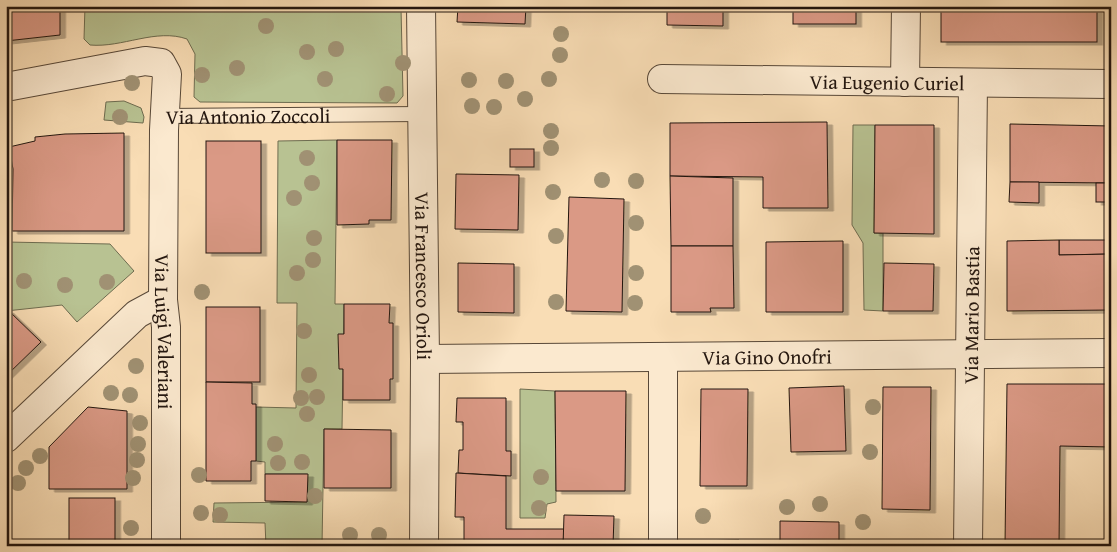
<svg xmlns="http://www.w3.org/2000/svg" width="1117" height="552" font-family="'Gentium Book Plus',serif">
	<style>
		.green { fill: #b8c292; stroke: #6e6c50 }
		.building { fill: #da9985; stroke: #23160f; filter: url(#shadow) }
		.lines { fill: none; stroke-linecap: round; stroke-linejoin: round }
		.lane-casing { stroke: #584838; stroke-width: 16 }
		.street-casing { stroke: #584838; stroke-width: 30 }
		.lane { stroke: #fbe9cf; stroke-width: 14 }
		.street { stroke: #fbe9cf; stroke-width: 28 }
		.tree { fill: #a09173 }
		.labels { text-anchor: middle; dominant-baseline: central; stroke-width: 4.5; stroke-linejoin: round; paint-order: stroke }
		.street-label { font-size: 20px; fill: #23160f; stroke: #fbe9cf }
	</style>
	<defs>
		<filter id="shadow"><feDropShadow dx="5.5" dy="3" stdDeviation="0" flood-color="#0004"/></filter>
	</defs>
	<rect width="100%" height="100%" fill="#f9ddb5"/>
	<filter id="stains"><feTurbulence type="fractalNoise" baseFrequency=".004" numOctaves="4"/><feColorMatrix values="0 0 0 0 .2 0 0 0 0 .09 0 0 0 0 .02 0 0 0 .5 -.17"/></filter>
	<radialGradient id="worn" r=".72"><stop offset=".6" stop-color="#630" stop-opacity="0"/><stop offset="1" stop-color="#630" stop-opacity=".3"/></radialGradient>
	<g class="green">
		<path d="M85,6H375L401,8L403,96L397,103L200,102L194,97L195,54L187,39C156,28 122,48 90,45L84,39Z"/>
		<path d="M124,101L141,108L144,117L143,123L104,120L106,102Z"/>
		<path d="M853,125H875L874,233H883V311L864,310L863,243L852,225Z"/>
		<path d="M337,140L335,304H344L342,429H324L322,546H266L265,523L213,522L214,503L307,502V474H265V462L256,461V407L296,408L297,303H277L278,141Z"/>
		<path d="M6,242L110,244L134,271L77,322L62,305L6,311Z"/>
		<path d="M520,389L555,391L556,502L547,504L545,518H520Z"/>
	</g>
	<g class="building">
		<path d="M6,6H60V35L6,41Z"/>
		<path d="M458,6H526L525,24L457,22Z"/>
		<path d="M667,6H723V26L667,25Z"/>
		<rect x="793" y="6" width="63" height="18"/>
		<rect x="941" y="6" width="156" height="36"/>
		<path d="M827,122L828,208H763V177L670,176V123Z"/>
		<path d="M1010,124L1111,126V183L1010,182Z"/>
		<path d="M875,125H934V234L874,233Z"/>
		<path d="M124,133V231H12L13,169L9,147L35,141V137L65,134Z"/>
		<path d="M337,140H392L391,220H369V224L337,225Z"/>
		<rect x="206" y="141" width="55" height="112"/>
		<rect x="510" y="149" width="24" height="18"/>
		<path d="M456,174L519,175L518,230L455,229Z"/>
		<path d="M670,176L733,178V246H671Z"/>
		<path d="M1010,182H1039V203L1009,202Z"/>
		<rect x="1096" y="183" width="15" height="19"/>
		<path d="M569,197L624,199L622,312L566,311Z"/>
		<path d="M1059,240H1111V254L1059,255Z"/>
		<path d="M1059,240V255L1111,254V310L1007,311V241Z"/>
		<path d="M843,241V312H766V242Z"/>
		<path d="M671,246H733L734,308H710L711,312H671Z"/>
		<path d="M458,263L514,264V313L458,312Z"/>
		<path d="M884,263L934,264L933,311H883Z"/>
		<path d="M344,304H390L389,323H393V379H390V400H343V369H339L338,334H344Z"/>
		<rect x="206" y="307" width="54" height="75"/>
		<path d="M8,310L41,342L6,376V311Z"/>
		<path d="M206,382L252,383V404H256V461H251V481H206Z"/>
		<path d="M1007,384H1111V447L1060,446L1059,546H1005Z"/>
		<path d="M844,386L846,451L791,452L789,388Z"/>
		<path d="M883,387H931L930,510L882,509Z"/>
		<path d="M701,389H748L747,486H700Z"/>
		<path d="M555,391H626L625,491H556Z"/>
		<path d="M457,398H506V451H511V476L458,473L459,450H463V422H456Z"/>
		<path d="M88,407L127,411V489H49V447Z"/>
		<path d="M324,429L391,430V488H324Z"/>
		<path d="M456,473L506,476V529H564L563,546H464V517H455Z"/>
		<path d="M265,474H308L307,502L265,501Z"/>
		<rect x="69" y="498" width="46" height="48"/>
		<path d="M564,515L614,516L613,546H563Z"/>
		<path d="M780,521L839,522V546H780Z"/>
		<path d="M739,540V546H693V541Z"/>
	</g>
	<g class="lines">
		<defs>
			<g id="lane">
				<path id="s1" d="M166,116L422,114"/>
			</g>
			<g id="street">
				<path id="s2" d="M421,6L425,359L424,546"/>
				<path id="s3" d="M662,79L1111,84"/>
				<path d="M905,82L906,6"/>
				<path id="s4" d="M6,87L145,61L161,63L167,74L164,130L163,300L166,327V546"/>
				<path id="s5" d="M425,359L1111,353"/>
				<path d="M6,438L137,314L163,300"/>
				<path d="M663,546V357"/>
				<path id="s6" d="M968,546L973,83"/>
			</g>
		</defs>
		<use href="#lane" class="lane-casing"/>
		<use href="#street" class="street-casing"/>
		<use href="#lane" class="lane"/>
		<use href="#street" class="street"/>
	</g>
	<g class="tree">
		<circle cx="266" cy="26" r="8"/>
		<circle cx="561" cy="34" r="8"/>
		<circle cx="336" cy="49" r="8"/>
		<circle cx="307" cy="52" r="8"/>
		<circle cx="560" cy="55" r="8"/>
		<circle cx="403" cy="63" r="8"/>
		<circle cx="237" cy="68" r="8"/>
		<circle cx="202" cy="75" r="8"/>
		<circle cx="325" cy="79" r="8"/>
		<circle cx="549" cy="79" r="8"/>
		<circle cx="469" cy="80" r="8"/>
		<circle cx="506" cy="81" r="8"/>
		<circle cx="132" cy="83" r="8"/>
		<circle cx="387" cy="94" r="8"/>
		<circle cx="525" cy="99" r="8"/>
		<circle cx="472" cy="106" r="8"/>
		<circle cx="494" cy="107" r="8"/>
		<circle cx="120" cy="117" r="8"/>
		<circle cx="551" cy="131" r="8"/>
		<circle cx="551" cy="148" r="8"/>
		<circle cx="307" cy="158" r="8"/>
		<circle cx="602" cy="180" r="8"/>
		<circle cx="636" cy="181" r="8"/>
		<circle cx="312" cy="183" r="8"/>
		<circle cx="553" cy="192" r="8"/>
		<circle cx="294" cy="198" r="8"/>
		<circle cx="636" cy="223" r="8"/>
		<circle cx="556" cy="236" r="8"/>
		<circle cx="314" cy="238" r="8"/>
		<circle cx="313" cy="260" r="8"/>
		<circle cx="297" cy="273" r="8"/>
		<circle cx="636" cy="273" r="8"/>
		<circle cx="24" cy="281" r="8"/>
		<circle cx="107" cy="282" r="8"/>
		<circle cx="65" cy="285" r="8"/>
		<circle cx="202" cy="292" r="8"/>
		<circle cx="556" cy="302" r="8"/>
		<circle cx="635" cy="303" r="8"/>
		<circle cx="304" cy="331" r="8"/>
		<circle cx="136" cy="366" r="8"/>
		<circle cx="309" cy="375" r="8"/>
		<circle cx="111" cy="393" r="8"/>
		<circle cx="130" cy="395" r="8"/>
		<circle cx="317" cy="397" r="8"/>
		<circle cx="301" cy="398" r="8"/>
		<circle cx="873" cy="407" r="8"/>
		<circle cx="307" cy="414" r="8"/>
		<circle cx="140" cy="423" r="8"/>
		<circle cx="138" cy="444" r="8"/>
		<circle cx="275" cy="444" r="8"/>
		<circle cx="870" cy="452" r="8"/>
		<circle cx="40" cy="456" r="8"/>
		<circle cx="137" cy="460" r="8"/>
		<circle cx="302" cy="462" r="8"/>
		<circle cx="278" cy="463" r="8"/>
		<circle cx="26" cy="468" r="8"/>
		<circle cx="199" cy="475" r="8"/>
		<circle cx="541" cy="477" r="8"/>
		<circle cx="133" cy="478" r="8"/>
		<circle cx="18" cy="483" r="8"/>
		<circle cx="315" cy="496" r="8"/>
		<circle cx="820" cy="504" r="8"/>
		<circle cx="787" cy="507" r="8"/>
		<circle cx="539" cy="508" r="8"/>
		<circle cx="201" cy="513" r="8"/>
		<circle cx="220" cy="515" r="8"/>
		<circle cx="703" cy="516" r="8"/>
		<circle cx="863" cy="522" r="8"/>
		<circle cx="131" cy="528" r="8"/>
		<circle cx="350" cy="535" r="8"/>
		<circle cx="379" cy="535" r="8"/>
	</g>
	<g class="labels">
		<g class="street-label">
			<text stroke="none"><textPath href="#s3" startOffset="225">Via Eugenio Curiel</textPath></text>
			<text stroke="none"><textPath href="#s1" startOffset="82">Via Antonio Zoccoli</textPath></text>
			<text stroke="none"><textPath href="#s2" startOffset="270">Via Francesco Orioli</textPath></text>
			<text stroke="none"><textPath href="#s6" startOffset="231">Via Mario Bastia</textPath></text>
			<text stroke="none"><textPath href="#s4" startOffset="428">Via Luigi Valeriani</textPath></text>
			<text stroke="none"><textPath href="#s5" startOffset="342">Via Gino Onofri</textPath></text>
		</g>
	</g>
	<rect width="1117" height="552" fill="none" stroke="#f9ddb5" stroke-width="25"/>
	<rect x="8" y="8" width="1102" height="537" fill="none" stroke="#23160f" stroke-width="2.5"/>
	<rect x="12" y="12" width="1092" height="527" fill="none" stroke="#23160f"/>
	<rect width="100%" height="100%" filter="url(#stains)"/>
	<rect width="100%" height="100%" fill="url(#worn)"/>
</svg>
